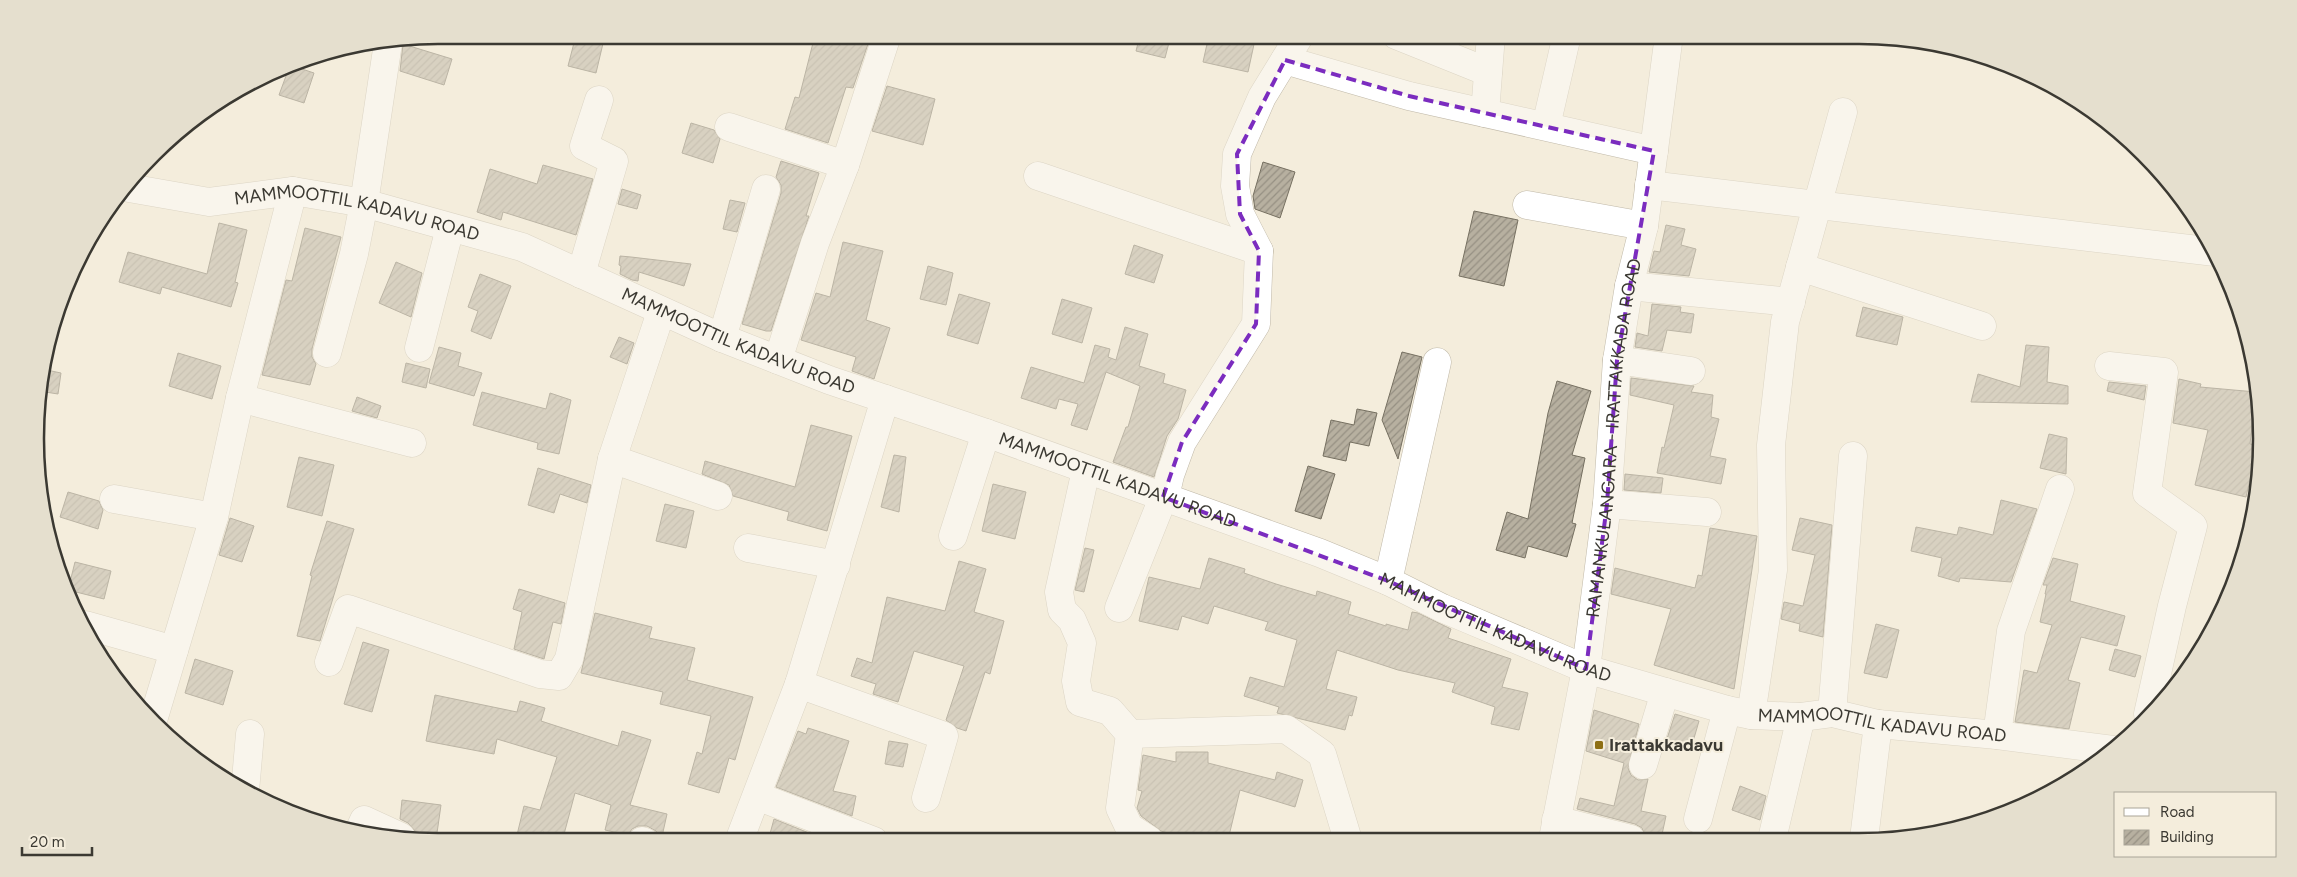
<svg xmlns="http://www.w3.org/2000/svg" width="2297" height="877" font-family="Figtree,sans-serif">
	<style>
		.building { fill: url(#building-hatch); stroke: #767061 }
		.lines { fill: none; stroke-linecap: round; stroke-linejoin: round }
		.minor-casing { stroke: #c0b9a9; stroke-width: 29 }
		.minor { stroke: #fff; stroke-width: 28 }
		.marked { fill: none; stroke: #7b2cbf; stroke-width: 4; stroke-dasharray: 10 6; stroke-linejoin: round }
		.poi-dot { fill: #8e6f13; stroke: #f4eddc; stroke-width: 2 }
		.labels { text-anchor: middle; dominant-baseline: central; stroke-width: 4; stroke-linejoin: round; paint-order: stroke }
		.street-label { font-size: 18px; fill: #3b3932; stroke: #f4eddc }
		.poi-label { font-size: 18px; font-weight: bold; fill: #3b3932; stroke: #f4eddc; text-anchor: start }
		.rim { fill: none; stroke: #3b3932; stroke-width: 2.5 }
	</style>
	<defs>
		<pattern id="building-hatch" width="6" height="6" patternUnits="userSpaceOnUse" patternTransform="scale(1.25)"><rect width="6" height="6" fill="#b7b0a0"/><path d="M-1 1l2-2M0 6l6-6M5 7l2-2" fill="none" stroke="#969083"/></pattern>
	</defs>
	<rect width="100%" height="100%" fill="#f4eddc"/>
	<g class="building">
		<path d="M576,35H605L596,73L568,66Z"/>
		<path d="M815,35H843L869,41L853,88L846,87L828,143L785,129L795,97L799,98Z"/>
		<path d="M1140,35H1171L1165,58L1136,51Z"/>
		<path d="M1209,35H1256L1248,72L1203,62Z"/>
		<path d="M403,44L452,59L444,85L400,71Z"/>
		<path d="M290,65L314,73L304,103L279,95Z"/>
		<path d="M887,86L935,99L923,145L872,131Z"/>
		<path d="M691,123L714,130L720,139L713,163L682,153Z"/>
		<path d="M781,161L819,173L806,216H809L771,331H766L742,324L781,193V185L776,177Z"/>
		<path d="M1263,162L1295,172L1280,218L1255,209L1253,196Z"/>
		<path d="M543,165L593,179L576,235L503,212L501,220L477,212L490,169L537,184Z"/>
		<path d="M622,189L641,195L637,209L618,204Z"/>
		<path d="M730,200L745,203L737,232L723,229Z"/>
		<path d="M1474,211L1518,220L1504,286L1459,276Z"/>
		<path d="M219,223L247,230L235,282L238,283L231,307L162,287L160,294L119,282L128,252L207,274Z"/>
		<path d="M1666,225L1685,229L1681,245L1696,249L1689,276L1649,272L1654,251L1660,252Z"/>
		<path d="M305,228L341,237L312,349V357L316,364L310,385L262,375L286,280L292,281Z"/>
		<path d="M843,242L883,251L866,320L890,328L874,379L852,371L856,357L801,340L816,293L830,297Z"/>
		<path d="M1134,245L1163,255L1154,283L1125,274Z"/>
		<path d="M620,256L631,257L691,264L684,286L639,272L638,281L632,280L620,274L621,266L619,265Z"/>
		<path d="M396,262L422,273L411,317L379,303Z"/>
		<path d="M928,266L953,273L946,305L920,299Z"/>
		<path d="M480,274L511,286L491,339L471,331L478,311L468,307Z"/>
		<path d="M959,294L990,303L978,344L947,335Z"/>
		<path d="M1062,299L1092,308L1082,343L1052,334Z"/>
		<path d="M1652,304L1681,307L1680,312L1694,314L1691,333L1667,330L1662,351L1635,347L1637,333L1648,336Z"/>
		<path d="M1863,307L1903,317L1897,345L1856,336Z"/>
		<path d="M1125,327L1148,334L1139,366L1165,374L1163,383L1186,390L1178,419L1167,436L1154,477L1113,462L1126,427H1128L1140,386L1106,372L1087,430L1071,425L1078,404L1059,399L1056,409L1021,398L1031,367L1084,383L1095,345L1110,349L1108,357L1116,360Z"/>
		<path d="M619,337L634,343L627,364L610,357Z"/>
		<path d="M2026,345L2049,347L2047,382L2068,386V404L1971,402L1978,374L2020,387Z"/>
		<path d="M439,347L461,353L458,366L482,373L474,396L429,383Z"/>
		<path d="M1402,352L1422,357L1398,459L1382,420Z"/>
		<path d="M178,353L221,366L212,399L169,386Z"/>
		<path d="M406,363L430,369L426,388L402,382Z"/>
		<path d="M42,369L61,373L58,394L39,391Z"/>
		<path d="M1631,378L1694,386L1691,392L1713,395L1711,417L1719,419L1710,456L1726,459L1721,484L1657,473L1662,447L1664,448L1674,405L1630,395Z"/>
		<path d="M2179,379L2201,384L2200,387L2256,392L2250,444L2258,445L2246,497L2195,485L2208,430L2173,423Z"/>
		<path d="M1557,381L1591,391L1572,455L1585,458L1572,523L1576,524L1567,557L1528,546L1525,558L1496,550L1507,512L1528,519L1548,413Z"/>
		<path d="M2109,382L2146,386L2144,400L2107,391Z"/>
		<path d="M482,392L546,409L550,393L571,400L559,454L537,449L538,443L473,425Z"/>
		<path d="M357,397L381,406L377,418L352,411Z"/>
		<path d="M1357,409L1377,413L1369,446L1350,442L1346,461L1323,456L1331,420L1354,425Z"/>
		<path d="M811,425L852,436L827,531L787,520L789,512L733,496L729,485L702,474L705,461L795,487Z"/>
		<path d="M2049,434L2067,438L2066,474L2040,468Z"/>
		<path d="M894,455L906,457L899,512L881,507Z"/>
		<path d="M299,457L334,465L322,516L287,507Z"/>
		<path d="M1308,466L1335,474L1321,519L1295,511Z"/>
		<path d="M538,468L591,485L587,503L560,494L554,513L528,505Z"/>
		<path d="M1625,474L1663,478L1661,493L1624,490Z"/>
		<path d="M993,484L1026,492L1015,539L982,531Z"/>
		<path d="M68,492L99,501L103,510L98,529L60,517Z"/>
		<path d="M2001,500L2037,509L2011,582L1960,578L1959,582L1938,576L1942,558L1911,551L1916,527L1957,535L1959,527L1993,535Z"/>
		<path d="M665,504L694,511L686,548L656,541Z"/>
		<path d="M230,518L254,526L242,562L219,555Z"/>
		<path d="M1800,518L1832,525L1823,637L1799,631L1800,624L1781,619L1784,602L1803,606L1815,555L1792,550Z"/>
		<path d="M327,521L354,529L320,641L297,636L312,576L310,575Z"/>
		<path d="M1710,528L1757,536L1734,689L1654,665L1671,609L1611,594L1615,568L1695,588L1698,575L1702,576Z"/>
		<path d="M1085,548L1094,550L1084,592L1075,590Z"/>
		<path d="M1209,558L1245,569L1244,573L1276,584L1316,596L1317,591L1351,602L1348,614L1386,626V624L1408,630L1412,612L1418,613L1451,629L1448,638L1511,659L1502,687L1528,693L1519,730L1491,724L1495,707L1452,692L1455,683L1398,670L1337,650L1326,689L1357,697L1352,716L1349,715L1345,730L1277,713L1279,707L1244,696L1250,677L1284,687L1297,640L1265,630L1268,622L1214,606L1208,624L1182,616L1178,630L1139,621L1149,577L1200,589Z"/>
		<path d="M2053,558L2078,564L2070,601L2125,616L2117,646L2081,637L2068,680L2080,683L2069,729L2015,722L2024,670L2037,673L2052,625L2040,622L2046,594H2045L2047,585H2043Z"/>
		<path d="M959,561L986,569L974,612L1004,621L990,674L985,672L966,731L957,728L946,720L964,666L914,651L898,702L873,694L876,684L851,676L857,658L872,663L887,597L945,611Z"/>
		<path d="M75,562L111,571L104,599L68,590Z"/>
		<path d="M519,589L565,603L561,624L553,622L544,659L514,649L522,612L513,609Z"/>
		<path d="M595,613L652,627L649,638L695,648L687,680L753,697L735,760L729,758L719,793L688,784L697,752L702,754L711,716L660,704L663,692L581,673Z"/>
		<path d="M1876,624L1899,630L1887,678L1864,673Z"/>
		<path d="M363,642L389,650L372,712L344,704Z"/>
		<path d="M2115,649L2141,656L2135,677L2109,670Z"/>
		<path d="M195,659L233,671L223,705L185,693Z"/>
		<path d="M435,695L517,712L520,701L545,708L541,721L618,746L622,731L651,740L630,805L667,814L661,841L656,831L647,826H638L632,829L628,835L605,830L611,805L575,793L563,838L543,832L540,842H526L516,839L524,806L540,810L557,757L497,739L494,754L426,741Z"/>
		<path d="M1594,710L1639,724L1628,768L1631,775L1638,780L1648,779L1641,811L1666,816L1661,839H1646L1642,828L1635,824L1577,809L1580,798L1614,806L1624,763L1586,751Z"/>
		<path d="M1675,714L1699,721L1690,752L1665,745Z"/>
		<path d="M808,728L849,741L833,791L856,796L852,816L776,787L798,731L806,734Z"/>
		<path d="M889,741L908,744L903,767L885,764Z"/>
		<path d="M1176,752H1208V763L1275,780L1277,772L1303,780L1295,807L1240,790L1228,840H1193L1161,831L1141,816L1137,808L1142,791L1138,790L1143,755L1176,762Z"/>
		<path d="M1740,786L1766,796L1760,820L1732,810Z"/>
		<path d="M402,800L441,805L437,833L415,831L408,823L400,819Z"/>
		<path d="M774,819L824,839V841H768Z"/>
	</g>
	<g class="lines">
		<defs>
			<g id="minor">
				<path d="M1396,35L1488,72"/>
				<path d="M1285,60L1409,96L1654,151"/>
				<path d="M1485,113L1491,35"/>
				<path d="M1546,126L1567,35"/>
				<path d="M729,127L845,165"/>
				<path d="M1038,176L1259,251"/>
				<path d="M1649,185L2215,252"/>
				<path id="s1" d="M129,188L209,202L293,191L364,203L522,247L722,338L829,380L986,433L1320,553L1388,581L1442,608L1586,669L1727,710L1751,715L1801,717L1832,713L1878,724L1997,735L2113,750"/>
				<path d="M1527,205L1644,226"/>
				<path d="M1800,267L1982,326"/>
				<path d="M581,274L614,161L584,146L599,100"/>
				<path d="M1629,286L1791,302"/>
				<path d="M722,338L766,189"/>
				<path d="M419,348L450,228"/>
				<path d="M327,353L354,254L364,203L388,43"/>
				<path d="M778,360L815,243L845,165L887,35"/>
				<path d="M1617,360L1691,371"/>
				<path d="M2109,366L2164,372L2147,493L2193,526L2172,606L2148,714"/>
				<path d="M240,398L412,443"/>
				<path d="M612,459L718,496"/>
				<path d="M1086,470L1059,592L1062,610L1072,620L1082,643L1076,681L1080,702L1110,711L1130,734L1120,808L1129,827L1149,840"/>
				<path d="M114,499L214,517"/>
				<path d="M1607,504L1707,512"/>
				<path d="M953,536L986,433"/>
				<path d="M748,548L836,565"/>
				<path d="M1388,581L1437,362"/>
				<path d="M1119,608L1167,488L1170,475L1182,442L1256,324L1259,251L1240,214L1235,186L1237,154L1262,97L1300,35"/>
				<path d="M85,625L174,650"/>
				<path d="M329,662L348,609L540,674L559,676L569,659L612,459L661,312"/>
				<path d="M799,684L944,736L926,798"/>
				<path d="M1832,713L1853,456"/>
				<path d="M1751,715L1773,570L1771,445L1785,322L1843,112"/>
				<path d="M154,717L214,517L240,398L293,191"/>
				<path d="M1130,734L1286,729L1322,754L1348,840"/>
				<path d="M1997,735L2011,631L2060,489"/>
				<path d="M1643,765L1665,692"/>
				<path d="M245,791L250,734"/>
				<path d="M757,796L874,841"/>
				<path d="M1698,819L1727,710"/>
				<path d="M1556,820L1631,839"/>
				<path d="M359,831L364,820L401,837"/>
				<path id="s2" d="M1553,839L1586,669L1607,504L1617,360L1629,286L1644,226L1669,35"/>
				<path d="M1772,839L1801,717"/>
				<path d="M1864,839L1878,724"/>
				<path d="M642,841L645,842"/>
				<path d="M739,841L799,684L885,399"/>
			</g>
		</defs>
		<use href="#minor" class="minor-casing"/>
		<use href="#minor" class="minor"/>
	</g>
	<path d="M0 0H2297V877H0ZM1285,60L1409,96L1654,151L1617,360L1607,504L1586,669L1388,581L1163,497L1182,442L1256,324L1259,251L1240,214L1237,154Z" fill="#f4eddc" fill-opacity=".55" fill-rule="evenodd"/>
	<path class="marked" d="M1285,60L1409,96L1654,151L1617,360L1607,504L1586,669L1388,581L1163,497L1182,442L1256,324L1259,251L1240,214L1237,154Z"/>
	<rect class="poi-dot" x="1594" y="740" width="10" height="10" rx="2.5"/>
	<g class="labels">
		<g class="street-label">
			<text stroke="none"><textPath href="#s1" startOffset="232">MAMMOOTTIL KADAVU ROAD</textPath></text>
			<text stroke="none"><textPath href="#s1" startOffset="638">MAMMOOTTIL KADAVU ROAD</textPath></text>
			<text stroke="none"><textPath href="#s2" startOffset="406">RAMANKULANGARA - IRATTAKKADA ROAD</textPath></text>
			<text stroke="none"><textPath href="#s1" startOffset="1042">MAMMOOTTIL KADAVU ROAD</textPath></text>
			<text stroke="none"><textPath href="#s1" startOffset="1448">MAMMOOTTIL KADAVU ROAD</textPath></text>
			<text stroke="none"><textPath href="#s1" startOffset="1851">MAMMOOTTIL KADAVU ROAD</textPath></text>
		</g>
		<g class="poi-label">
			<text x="1609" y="745">Irattakkadavu</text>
		</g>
	</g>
	<path d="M0 0H2297V877H0ZM438 44H1859A394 394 0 0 1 2253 438V439A394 394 0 0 1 1859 833H438A394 394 0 0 1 44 439V438A394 394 0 0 1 438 44Z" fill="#e5dfce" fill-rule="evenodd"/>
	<path class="rim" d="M438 44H1859A394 394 0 0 1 2253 438V439A394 394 0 0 1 1859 833H438A394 394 0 0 1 44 439V438A394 394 0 0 1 438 44Z"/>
	<rect x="2114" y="792" width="162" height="65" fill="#f4eddc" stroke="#aaa598"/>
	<rect x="2124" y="808" width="25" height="8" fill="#ffffff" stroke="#aaa598"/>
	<text x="2160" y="817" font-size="15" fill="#3b3932">Road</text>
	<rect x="2124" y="830" width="25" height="15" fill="url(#building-hatch)" stroke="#aaa598"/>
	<text x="2160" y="842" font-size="15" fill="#3b3932">Building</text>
	<path d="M22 847v8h70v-8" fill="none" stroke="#3b3932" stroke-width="2.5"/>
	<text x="30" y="847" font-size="15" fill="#3b3932" stroke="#f4eddc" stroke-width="4" paint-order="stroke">20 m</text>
</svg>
